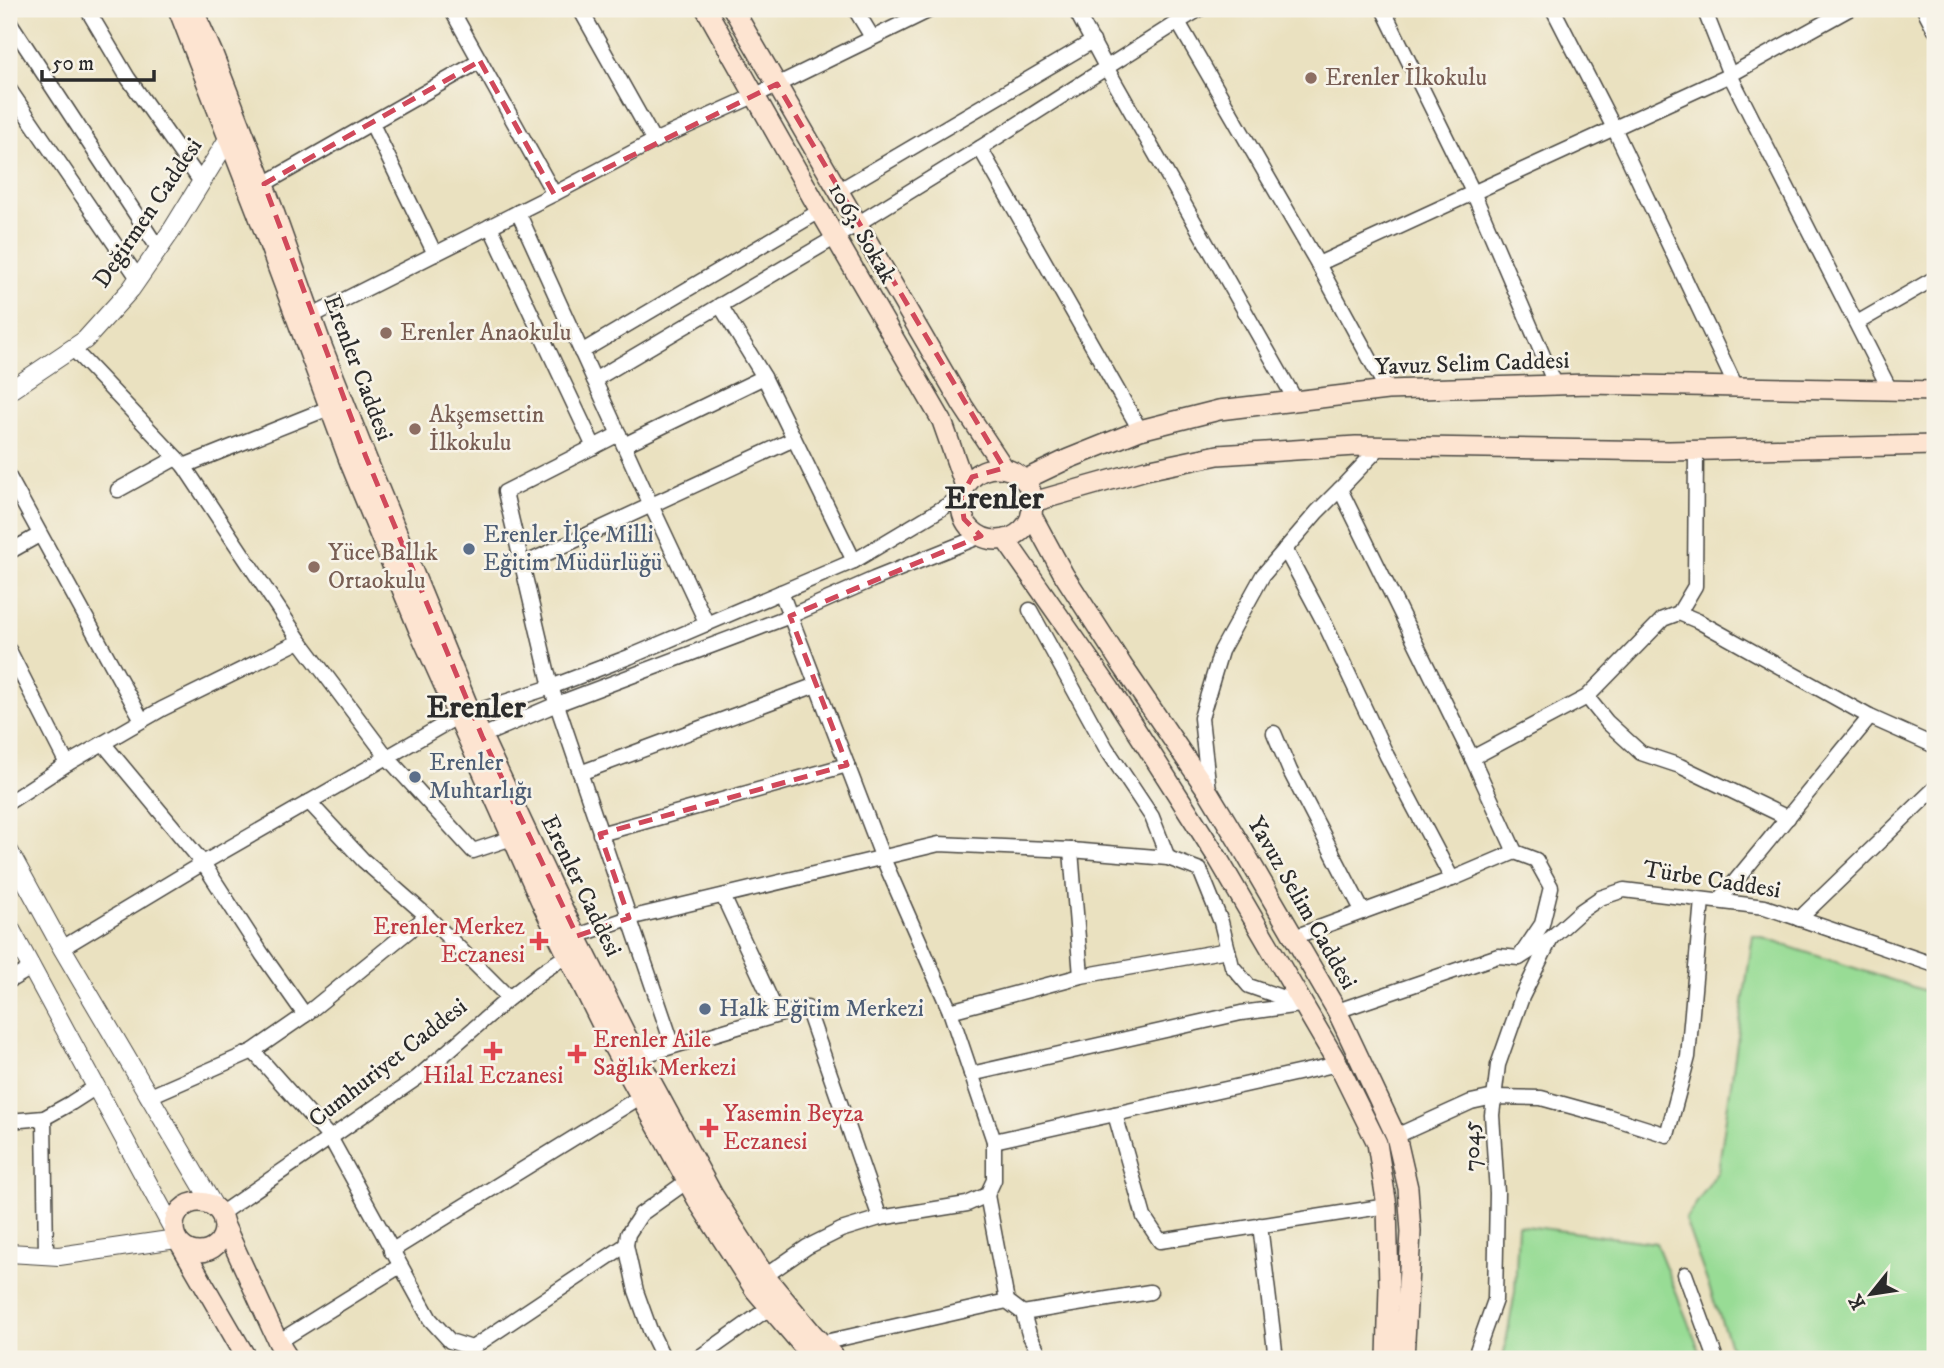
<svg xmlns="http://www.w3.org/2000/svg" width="1944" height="1368" font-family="'IM FELL DW Pica',serif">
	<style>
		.green { fill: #98dc95; stroke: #628460; stroke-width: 2 }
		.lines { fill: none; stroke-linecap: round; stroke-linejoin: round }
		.minor-casing { stroke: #484641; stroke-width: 17 }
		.tertiary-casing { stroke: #484641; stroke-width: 20 }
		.secondary-casing { stroke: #484641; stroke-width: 22 }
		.minor { stroke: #fff; stroke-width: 14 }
		.tertiary { stroke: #fff; stroke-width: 18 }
		.secondary { stroke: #fde4d1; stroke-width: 19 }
		.marked { fill: none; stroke: #d1495b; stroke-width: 5; stroke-dasharray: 14 9; stroke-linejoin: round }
		.education-dot { fill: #8d6e63; stroke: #f7f3e8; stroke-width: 2.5 }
		.service-dot { fill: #5c6f8a; stroke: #f7f3e8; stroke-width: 2.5 }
		.health-dot { fill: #e0444e; stroke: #f7f3e8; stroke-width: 2.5 }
		.labels { text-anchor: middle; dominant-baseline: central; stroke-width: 5; stroke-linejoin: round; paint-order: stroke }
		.education-label { font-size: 24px; fill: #785e54; stroke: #f7f3e8; text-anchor: start }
		.street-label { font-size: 24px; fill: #2b2b2b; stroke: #f7f3e8 }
		.service-label { font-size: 24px; fill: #4e5e75; stroke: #f7f3e8; text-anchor: start }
		.health-label { font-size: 24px; fill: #be3a42; stroke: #f7f3e8; text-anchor: start }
		.district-label { font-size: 32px; font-weight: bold; fill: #2b2b2b; stroke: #f7f3e8 }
	</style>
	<rect width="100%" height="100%" fill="#f7f3e8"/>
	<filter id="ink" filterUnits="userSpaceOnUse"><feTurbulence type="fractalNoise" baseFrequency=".0143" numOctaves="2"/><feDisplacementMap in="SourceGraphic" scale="14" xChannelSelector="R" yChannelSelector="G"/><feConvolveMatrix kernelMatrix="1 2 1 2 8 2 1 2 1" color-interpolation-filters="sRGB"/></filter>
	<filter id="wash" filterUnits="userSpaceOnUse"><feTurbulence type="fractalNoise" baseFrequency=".00686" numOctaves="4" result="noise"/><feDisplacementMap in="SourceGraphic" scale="28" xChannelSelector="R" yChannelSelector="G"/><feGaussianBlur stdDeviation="1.57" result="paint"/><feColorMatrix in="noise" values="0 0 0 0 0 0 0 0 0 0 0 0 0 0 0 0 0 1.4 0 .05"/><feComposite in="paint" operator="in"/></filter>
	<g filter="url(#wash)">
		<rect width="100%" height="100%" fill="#eae1c0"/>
		<g class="green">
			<path d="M1753,935L1935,994V1359H1735L1685,1220L1718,1171Z"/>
			<path d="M1518,1225L1656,1243L1703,1359H1503L1515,1292Z"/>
		</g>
	</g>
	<g filter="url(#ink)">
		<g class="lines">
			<defs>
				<g id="minor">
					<path d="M87,9L128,78L201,182"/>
					<path d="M451,9L554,194"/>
					<path d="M580,9L654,141"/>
					<path d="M855,9L872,37"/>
					<path d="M1075,9L1106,67L1296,401"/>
					<path d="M1383,9L1473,192L1556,386"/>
					<path d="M1553,9L1614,128L1736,387"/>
					<path d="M1704,9L1730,75L1890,390"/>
					<path d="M1924,9L1935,30"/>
					<path d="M9,21L158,248"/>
					<path d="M1178,22L1200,9"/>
					<path d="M9,89L138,278"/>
					<path d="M372,124L435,254"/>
					<path d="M980,148L1140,430"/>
					<path d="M264,184L480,61"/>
					<path d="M838,191L1093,41"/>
					<path d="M518,212L651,505L707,624"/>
					<path d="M490,226L594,447"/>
					<path d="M1318,264L1730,75L1849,9"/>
					<path d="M720,305L764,377L854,561"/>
					<path d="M312,316L554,194L654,141L756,95L932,9"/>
					<path d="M1857,323L1935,278"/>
					<path d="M72,348L184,466L300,641L387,757L473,851L512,838"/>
					<path d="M581,352L820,211"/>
					<path d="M594,380L836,237L980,148L1178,22L1318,264L1387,390"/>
					<path d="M619,434L505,492L551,687L673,1046"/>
					<path d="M624,445L764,377"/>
					<path d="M184,466L329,408"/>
					<path d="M9,477L142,720"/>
					<path d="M1340,489L1381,446"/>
					<path d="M118,490L176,458"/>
					<path d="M1285,549L1325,624L1387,756L1452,879"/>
					<path d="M9,552L39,535"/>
					<path d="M522,565L794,439"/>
					<path d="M1030,610L1106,748L1152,817L1168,858"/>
					<path d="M1679,613L1695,586L1696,450"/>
					<path d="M9,650L67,764"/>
					<path d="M1587,697L1607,722L1641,753L1680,766L1788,818"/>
					<path d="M471,713L551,687L629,657L854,561L961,497"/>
					<path d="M1274,733L1290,771L1363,912"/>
					<path d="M482,736L557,704L790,616L874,579L981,536"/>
					<path d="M103,743L203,863L262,954L305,1015"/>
					<path d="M1472,758L1587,697L1663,619L1679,613L1698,621L1870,717L1935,746"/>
					<path d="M580,773L816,685"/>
					<path d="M1209,791L1201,718L1221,651L1263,575L1317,512L1340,489L1472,758L1515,852L1536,860L1551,887L1542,924L1519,958"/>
					<path d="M9,802L67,764L162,709L300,641"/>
					<path d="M309,802L363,860L427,916L509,998"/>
					<path d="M600,834L847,765"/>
					<path d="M1071,850L1081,976"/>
					<path d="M723,896L778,1015"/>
					<path d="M1719,901L1870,717"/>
					<path d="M1799,919L1935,788"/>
					<path d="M577,936L629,918L939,844L1071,850L1168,858L1200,870L1221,922L1232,966L1249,986L1304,1005"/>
					<path d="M1294,937L1452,879L1515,852"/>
					<path d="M62,948L203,863L457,717"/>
					<path d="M9,981L31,968"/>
					<path d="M950,1011L1081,976L1228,950"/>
					<path d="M1337,1011L1498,956L1519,958L1551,938L1581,911L1600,898L1624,890L1765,907L1935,965"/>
					<path d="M253,1051L331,1139L430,1319L450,1341L472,1348L626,1245"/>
					<path d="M637,1057L778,1015L807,1008L880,1218"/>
					<path d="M971,1074L1241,1013L1300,1005"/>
					<path d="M148,1097L253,1051L305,1015L427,916"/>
					<path d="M1115,1114L1144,1217L1160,1241L1387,1206"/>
					<path d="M44,1118L46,1255"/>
					<path d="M9,1121L44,1118L71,1103L96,1087"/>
					<path d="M1396,1136L1471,1102L1494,1097L1541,1098L1610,1117L1667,1135L1688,1057L1702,900"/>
					<path d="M994,1141L1338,1064"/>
					<path d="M987,1195L1007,1301L1023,1313L1029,1334L1042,1359"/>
					<path d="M220,1214L417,1078L509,998L542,972L575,950"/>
					<path d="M1260,1225L1276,1359"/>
					<path d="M391,1251L640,1097"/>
					<path d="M1685,1274L1716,1359"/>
					<path d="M765,1276L807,1247L841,1230L880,1218L967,1204L987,1195L994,1180V1141L950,1011L882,856L781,592"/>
					<path d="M1023,1313L1150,1292"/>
					<path d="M278,1342L400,1266"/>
					<path d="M821,1343L1007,1301"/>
					<path d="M664,1359L650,1330L636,1291L626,1245L628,1234L641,1214L686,1182"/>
					<path d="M697,1359L769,1308"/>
					<path d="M1474,1359L1495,1300L1497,1193L1492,1115L1498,1065L1522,997L1550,940"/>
				</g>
				<g id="tertiary">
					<path d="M9,391L85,340L131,289L172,230L228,139"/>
					<path d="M9,851L62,948L215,1208"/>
					<path d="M9,926L174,1231"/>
					<path d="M9,1253L59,1256L176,1239"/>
				</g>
				<g id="secondary">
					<path d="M178,9L257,212L350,463L418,628L543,906L611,1043L699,1203L755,1290L814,1359"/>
					<path d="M193,9L213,54L272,206L322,346L366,457L471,713L558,899L626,1035L713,1195L765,1276L813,1334L836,1359"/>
					<path d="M706,9L820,211L942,421L965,486"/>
					<path d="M733,9L963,406L1004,468"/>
					<circle cx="997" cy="504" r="36"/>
					<path d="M1024,480L1068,459L1140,430L1219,410L1387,390L1588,384L1935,391"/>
					<path d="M1033,502L1146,470L1218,455L1356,446L1669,451L1935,445"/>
					<path d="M1031,514L1064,575L1122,665L1209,793L1241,846L1337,1011L1396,1136L1408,1188L1411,1232L1404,1359"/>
					<path d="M1005,539L1110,689L1219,860L1338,1064L1377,1143L1387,1206L1389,1286L1387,1359"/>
					<circle cx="199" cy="1227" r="25"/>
					<path d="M223,1222L278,1342L289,1359"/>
					<path d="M181,1245L247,1359"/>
				</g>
			</defs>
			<use href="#minor" class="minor-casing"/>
			<use href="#tertiary" class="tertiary-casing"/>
			<use href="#secondary" class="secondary-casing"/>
			<use href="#minor" class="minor"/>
			<use href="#tertiary" class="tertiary"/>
			<use href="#secondary" class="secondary"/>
		</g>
	</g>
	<path class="marked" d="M480,61L554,194L777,84L1004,468L972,477L961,497L964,519L981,536L790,616L847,765L600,834L629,918L577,936L482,736L366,457L264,184Z"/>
	<g class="education-dot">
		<circle cx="1311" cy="78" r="7"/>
		<circle cx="386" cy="333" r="7"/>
		<circle cx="415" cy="429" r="7"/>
		<circle cx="314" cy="567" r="7"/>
	</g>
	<g class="service-dot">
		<circle cx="469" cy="549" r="7"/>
		<circle cx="415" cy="777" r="7"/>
		<circle cx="705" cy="1009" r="7"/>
	</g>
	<g class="health-dot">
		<path d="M535.5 930.5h7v7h7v7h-7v7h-7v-7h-7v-7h7z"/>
		<path d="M489.5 1040.5h7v7h7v7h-7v7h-7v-7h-7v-7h7z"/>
		<path d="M573.5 1043.5h7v7h7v7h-7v7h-7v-7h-7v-7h7z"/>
		<path d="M705.5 1117.5h7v7h7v7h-7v7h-7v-7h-7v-7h7z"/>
	</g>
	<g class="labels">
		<g class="education-label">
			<text x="1325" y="78">Erenler İlkokulu</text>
			<text x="400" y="333">Erenler Anaokulu</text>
			<text x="429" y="415">Akşemsettin<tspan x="429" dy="28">İlkokulu</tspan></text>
			<text x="328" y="553">Yüce Ballık<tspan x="328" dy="28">Ortaokulu</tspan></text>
		</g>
		<g class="street-label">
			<text transform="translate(148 213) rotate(-56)">Değirmen Caddesi</text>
			<text transform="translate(862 233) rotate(60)">1063. Sokak</text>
			<text transform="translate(1472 364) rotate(-2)">Yavuz Selim Caddesi</text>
			<text transform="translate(358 368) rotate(69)">Erenler Caddesi</text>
			<text transform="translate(1712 880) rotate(9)">Türbe Caddesi</text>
			<text transform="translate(581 886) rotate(64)">Erenler Caddesi</text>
			<text transform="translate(1302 903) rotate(60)">Yavuz Selim Caddesi</text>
			<text transform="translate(388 1063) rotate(-38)">Cumhuriyet Caddesi</text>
			<text transform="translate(1472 1146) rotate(-92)">7045</text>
		</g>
		<g class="service-label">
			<text x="483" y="535">Erenler İlçe Milli<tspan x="483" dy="28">Eğitim Müdürlüğü</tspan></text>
			<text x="429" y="763">Erenler<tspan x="429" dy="28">Muhtarlığı</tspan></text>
			<text x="719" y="1009">Halk Eğitim Merkezi</text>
		</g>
		<g class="health-label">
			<text x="525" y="927" text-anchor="end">Erenler Merkez<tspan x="525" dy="28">Eczanesi</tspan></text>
			<text x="593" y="1040">Erenler Aile<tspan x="593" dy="28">Sağlık Merkezi</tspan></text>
			<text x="493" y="1076" text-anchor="middle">Hilal Eczanesi</text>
			<text x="723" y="1114">Yasemin Beyza<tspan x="723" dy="28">Eczanesi</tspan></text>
		</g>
		<g class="district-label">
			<text x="994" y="499">Erenler</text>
			<text x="476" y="708">Erenler</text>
		</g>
	</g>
	<rect width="1944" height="1368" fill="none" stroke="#f7f3e8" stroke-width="35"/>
	<g transform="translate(1871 1294) rotate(240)" stroke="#f7f3e8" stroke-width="5" paint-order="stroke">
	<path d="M0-5L12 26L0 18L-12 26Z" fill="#2b2b2b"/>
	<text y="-10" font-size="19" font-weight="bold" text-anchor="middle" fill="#2b2b2b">K</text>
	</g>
	<path d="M42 70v10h112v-10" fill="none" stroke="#2b2b2b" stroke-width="3.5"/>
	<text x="52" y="70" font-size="21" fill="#2b2b2b" stroke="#f7f3e8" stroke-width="5" paint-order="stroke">50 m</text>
</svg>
